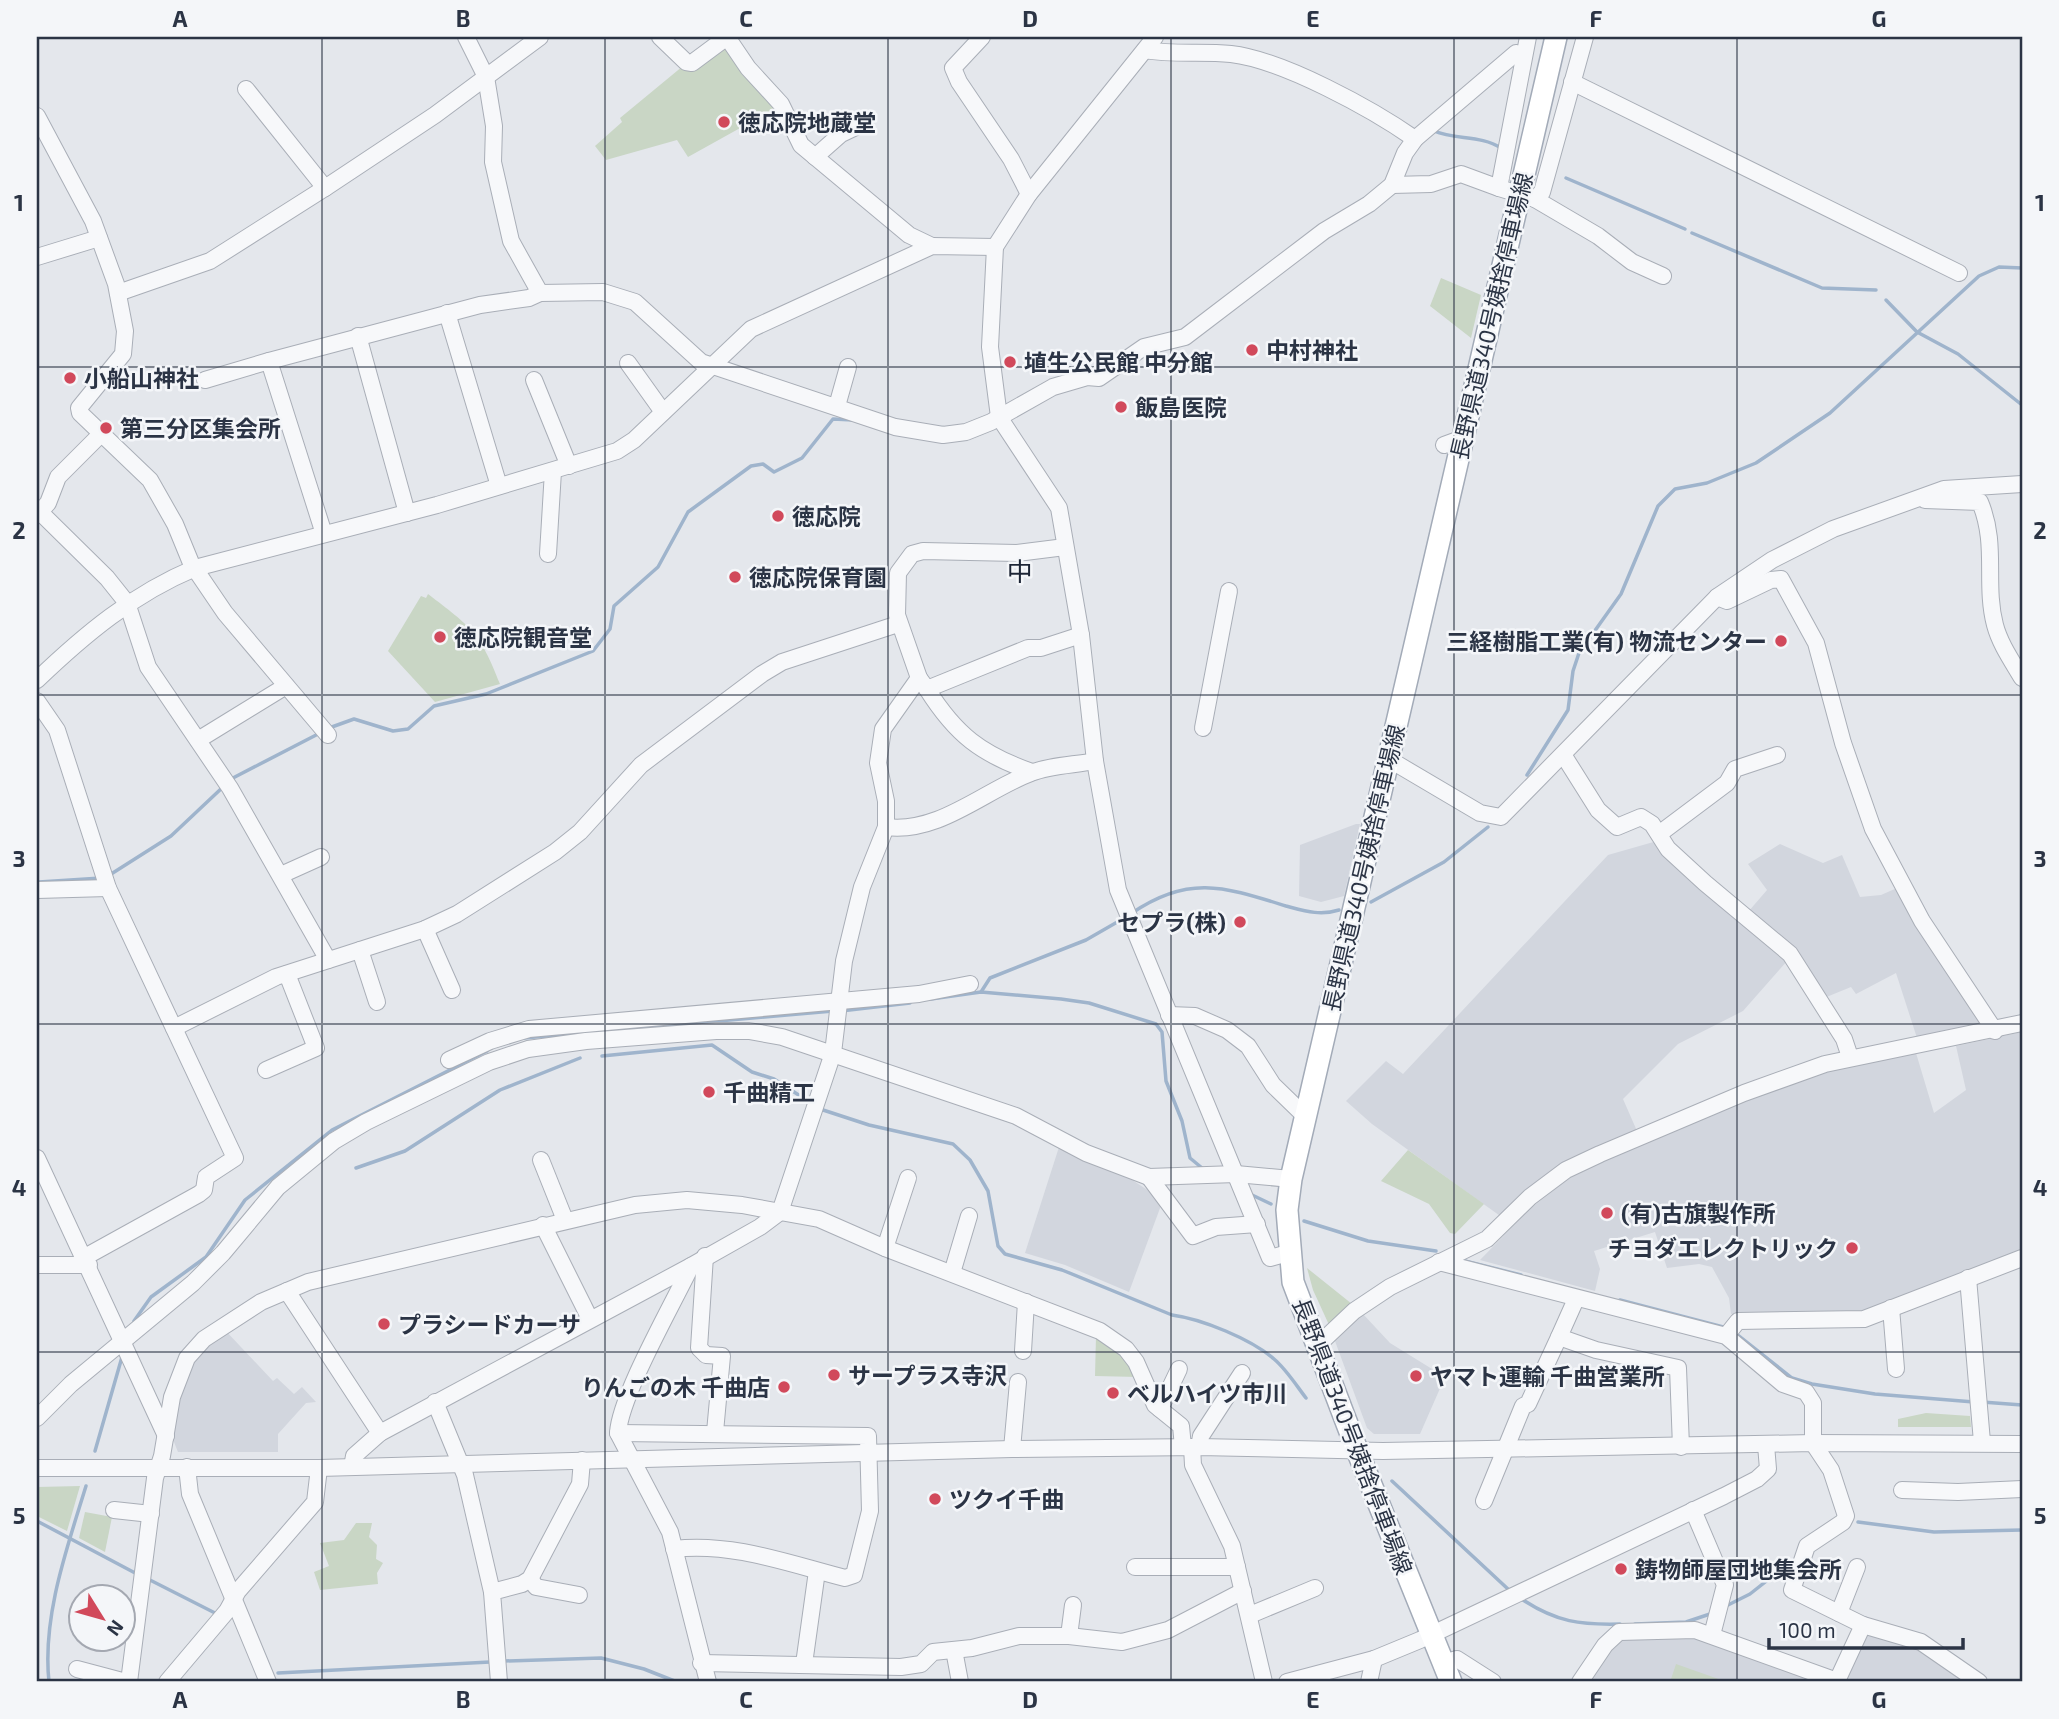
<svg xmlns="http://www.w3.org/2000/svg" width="2059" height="1719" font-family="'Exo 2','Noto Sans JP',sans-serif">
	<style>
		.built { fill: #d2d6de }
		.green { fill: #c9d6c5 }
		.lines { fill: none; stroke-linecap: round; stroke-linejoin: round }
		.stream { stroke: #9fb4cc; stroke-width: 3.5 }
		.minor-casing { stroke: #a9aeb7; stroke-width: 18 }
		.major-casing { stroke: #a3abb8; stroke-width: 24 }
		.minor { stroke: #f7f8fa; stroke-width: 16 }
		.major { stroke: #fff; stroke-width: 21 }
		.grid { fill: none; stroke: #2b3445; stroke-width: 2; stroke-opacity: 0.55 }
		.poi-dot { fill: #d1495b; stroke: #f4f6f9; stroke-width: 2.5 }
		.labels { text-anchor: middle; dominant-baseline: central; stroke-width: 5; stroke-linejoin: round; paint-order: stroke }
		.poi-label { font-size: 23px; font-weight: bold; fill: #2b3445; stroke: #f4f6f9; text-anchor: start }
		.street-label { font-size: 23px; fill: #2b3445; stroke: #f4f6f9 }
		.quarter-label { font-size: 26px; fill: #1d2536; stroke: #f4f6f9 }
		.neatline { fill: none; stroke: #2b3445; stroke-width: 2.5 }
		.grid-label { font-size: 23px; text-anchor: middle; font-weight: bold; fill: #2b3445 }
	</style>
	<rect width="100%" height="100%" fill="#e4e7ec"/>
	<g class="built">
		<path d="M1356,824H1360L1344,896L1321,902L1299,896L1300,845Z"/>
		<path d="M1657,841L1788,960L1743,1011L1678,1044L1623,1099L1637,1131L1551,1171L1503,1218L1372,1124L1346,1101L1386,1061L1403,1074L1608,855Z"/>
		<path d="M1780,844L1823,863L1842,855L1860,897L1881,895L1897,888L1985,1023L1917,1038L1896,973L1856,994L1851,987L1824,998L1795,950L1748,912L1767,890L1748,864Z"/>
		<path d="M2022,1032V1251L1863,1314H1731L1729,1298L1712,1267L1699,1264L1667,1268L1655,1232L1594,1251L1600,1269L1595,1291L1480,1260L1531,1208L1568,1179L1597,1163L1800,1078L1860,1062L1916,1053L1934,1113L1966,1090L1956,1046Z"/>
		<path d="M1059,1147L1129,1178L1163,1200L1129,1292L1065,1265L1025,1253Z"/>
		<path d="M1362,1313L1390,1343L1445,1377L1420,1434H1374L1367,1428L1335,1341Z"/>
		<path d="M224,1329L273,1381L277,1378L294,1394L302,1387L316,1402L306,1403L278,1434V1452H178L172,1437L184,1375L191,1361Z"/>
		<path d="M1868,1631L1915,1645L1969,1682H1843Z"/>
		<path d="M1696,1636L1822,1682H1586L1611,1648L1620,1640L1631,1637Z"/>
	</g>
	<g class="green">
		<path d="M727,47L778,107L688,157L677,140L606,160L595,146L622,122L620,118L683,66Z"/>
		<path d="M1441,278L1481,295L1471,338L1430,306Z"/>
		<path d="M428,594C471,627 480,632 500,684L435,702L388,651L421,596L426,598Z"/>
		<path d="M1408,1150L1484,1204L1455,1234L1450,1233L1429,1204L1381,1181Z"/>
		<path d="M1307,1268L1352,1304L1330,1327L1313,1290Z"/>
		<path d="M1096,1336L1122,1352L1138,1377L1095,1376Z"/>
		<path d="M1926,1413L1970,1416L1971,1427H1898V1419Z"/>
		<path d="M80,1486L67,1531L37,1516V1487Z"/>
		<path d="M85,1512L112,1517L105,1552L79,1538Z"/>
		<path d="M356,1523H372L369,1537L377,1545L376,1559L383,1563L377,1573L378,1584L320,1590L314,1572L329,1566L320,1543L344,1540Z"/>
		<path d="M1676,1664L1727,1682H1670Z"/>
	</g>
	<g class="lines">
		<g class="stream">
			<path d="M1434,131C1456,140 1481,135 1501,148"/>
			<path d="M1566,178L1685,229"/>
			<path d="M1692,233L1822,288L1876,290"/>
			<path d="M1886,300L1917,332L1958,354L2022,405"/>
			<path d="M329,728L354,719L393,731L408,729L434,706L486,694L593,651L610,629L614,606L658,567L688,512L751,466L763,464L774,472L802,458L833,419L853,420"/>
			<path d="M1527,775L1568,710L1573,671L1579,653L1621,594L1658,506L1675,489L1707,483L1756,463L1830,413L1979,276L1999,267L2022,268"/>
			<path d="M231,779L320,733"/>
			<path d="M108,876L171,836L223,787"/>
			<path d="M39,882L101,878"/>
			<path d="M1371,902L1444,862L1488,827"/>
			<path d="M1132,913C1189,874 1225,887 1286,906C1305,911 1320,916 1339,910"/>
			<path d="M981,992L990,978L1086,940L1126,917"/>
			<path d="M931,999L981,992L1061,999L1089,1003L1156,1024L1162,1032L1166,1081L1182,1121L1190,1158L1202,1168"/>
			<path d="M841,1011L910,1003"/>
			<path d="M524,1038L833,1011"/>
			<path d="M602,1056L712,1045L752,1072L774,1079L811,1103"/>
			<path d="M820,1109L869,1125L953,1144L970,1160L988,1191L998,1246L1005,1254L1062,1270L1172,1315C1202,1319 1251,1339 1274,1359C1286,1369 1296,1385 1306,1398"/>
			<path d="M356,1168L405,1151L500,1090L580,1058"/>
			<path d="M1250,1194L1271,1204"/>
			<path d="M1304,1221L1368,1241L1436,1251"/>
			<path d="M1465,1261L1521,1275"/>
			<path d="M1620,1300L1727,1328"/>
			<path d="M134,1321L151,1297L206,1257L245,1200L332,1130L487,1051"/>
			<path d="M1734,1332L1792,1378L1812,1384L1875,1394L1974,1402"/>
			<path d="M1982,1402L2022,1405"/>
			<path d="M95,1451L122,1357"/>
			<path d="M1392,1481L1509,1590"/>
			<path d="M37,1521L137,1574"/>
			<path d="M1858,1522L1934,1532L2022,1530"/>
			<path d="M148,1579L215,1613"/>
			<path d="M1523,1600C1557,1622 1580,1625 1620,1624"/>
			<path d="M1726,1606L1750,1594L1789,1563"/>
			<path d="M1635,1624L1686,1622L1713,1613"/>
			<path d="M504,1661L601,1658L644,1669L677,1682"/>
			<path d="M278,1673L490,1662"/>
			<path d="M49,1682C42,1617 67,1548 86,1486"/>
		</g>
		<defs>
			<g id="minor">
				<path d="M466,37L486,77L494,126L493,162L511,241L540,293"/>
				<path d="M660,37L686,62L692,63L727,37L748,68L781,104L801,145L909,235L932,246"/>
				<path d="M982,37L953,68L959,82L1011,159L1029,194"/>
				<path d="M1155,37L1029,194L995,247L990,347L999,417L1059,508L1081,635L1095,761L1118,890L1270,1258L1288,1253"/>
				<path d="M1528,37L1499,188L1535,199L1542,192L1585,37"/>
				<path d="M1145,50C1174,55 1202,51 1231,54C1283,60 1372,109 1415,139"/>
				<path d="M1572,82L1959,273"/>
				<path d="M246,89L325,188L435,115L540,37"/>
				<path d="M37,116L93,221L116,284L125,331L123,354L79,408L80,413L150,480L175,524L191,563L225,613L328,735"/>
				<path d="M815,157L841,134L862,124"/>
				<path d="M1392,185L1431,184L1461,174L1499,188"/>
				<path d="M1535,199L1598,236L1632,262L1663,276"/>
				<path d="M37,257L99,238"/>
				<path d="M118,293L210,261L325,188"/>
				<path d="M447,313L499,486"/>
				<path d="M358,336L407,513"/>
				<path d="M628,363L663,412"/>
				<path d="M205,380L269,361"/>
				<path d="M534,380L569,466"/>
				<path d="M837,406L848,367"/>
				<path d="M1444,445L1463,438"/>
				<path d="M1925,500L1980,502C1998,545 1984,583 1995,625C2000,644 2012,661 2022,678"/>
				<path d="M41,513L107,578L127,603L148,667L230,788L328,960"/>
				<path d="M37,515L48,503L58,477L100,435"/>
				<path d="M324,534L269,361L480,305L529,298L540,293L603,292L635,302L701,362L895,427L943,435L966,432L991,422L1053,387L1087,377L1099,378L1144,347L1185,337L1324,231L1369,204L1392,185L1405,153L1415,139L1516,53"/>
				<path d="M548,554L553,471"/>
				<path d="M1717,597L1727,601L1771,580L1781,579L1816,643L1843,743L1873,829L1922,921L1995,1031"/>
				<path d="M919,678L927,689L1028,648H1041L1081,635"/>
				<path d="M37,680C85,634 133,594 195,568L437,505L617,451L634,440L751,329L932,246L995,247"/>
				<path d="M927,689C956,735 981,754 1032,772"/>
				<path d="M37,701L57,730L108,888L235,1158L206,1177L204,1190L199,1194L85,1257"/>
				<path d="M1203,728L1229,591"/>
				<path d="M198,740L286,686"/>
				<path d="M1564,756L1598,810L1617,827L1641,817L1652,824L1668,849L1705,883L1790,954L1844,1039L1850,1057"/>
				<path d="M1388,762L1397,764L1480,813L1501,817L1717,597L1772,560L1833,529L1944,489L2022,484"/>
				<path d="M886,827C939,834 985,790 1031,773C1050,765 1075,765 1095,761"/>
				<path d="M1659,834L1727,783L1735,769L1777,755"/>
				<path d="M281,875L321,857"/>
				<path d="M37,890L108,888"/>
				<path d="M425,929L452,990"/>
				<path d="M360,950L377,1002"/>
				<path d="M1169,1015L1195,1016L1227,1030L1248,1046L1273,1085L1306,1117"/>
				<path d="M174,1028L276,977L425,929L457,914L555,852L580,832L641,765L762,674L782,662L898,624"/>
				<path d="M449,1060L490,1041L529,1029L919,994L970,984"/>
				<path d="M266,1070L316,1048L287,974"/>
				<path d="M37,1158L166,1436"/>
				<path d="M541,1160L565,1220"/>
				<path d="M1149,1177L1193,1236L1216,1227L1257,1224"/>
				<path d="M543,1225L590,1319"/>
				<path d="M885,1248L908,1178"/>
				<path d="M705,1256L699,1348L706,1355L722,1356L715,1432"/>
				<path d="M1439,1262L1726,1336L1783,1384L1806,1392L1813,1403V1443L1831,1470L1846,1516L1843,1522L1807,1546L1792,1590L1863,1625L1921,1642L1979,1682"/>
				<path d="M37,1265H89"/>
				<path d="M691,1266C673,1304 620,1396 618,1433L670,1532L708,1682"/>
				<path d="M952,1273L969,1216"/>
				<path d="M1968,1278L1982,1442"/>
				<path d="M287,1291L380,1433"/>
				<path d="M1576,1299L1559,1337L1596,1350L1678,1368L1681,1447"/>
				<path d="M1891,1308L1896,1369"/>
				<path d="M1726,1336L1738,1321L1864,1319L2022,1258"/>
				<path d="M1318,1345L1354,1311L1390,1287L1487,1239L1530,1197L1566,1170L1600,1154L1744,1093L1825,1064L2022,1023"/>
				<path d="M1023,1351L1026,1302"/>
				<path d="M435,1402L465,1475L492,1592"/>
				<path d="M1160,1409L1179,1369"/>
				<path d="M37,1418L71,1384L193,1283L223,1253L278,1187L334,1141L366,1122L489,1062L528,1049L586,1041L716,1031H749L782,1037L1016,1116L1086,1153L1149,1177L1236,1174L1291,1179"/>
				<path d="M618,1433L868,1436L870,1511L854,1575L845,1578C790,1564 732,1542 674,1549"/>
				<path d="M1192,1447L1193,1465L1232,1546L1264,1682"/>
				<path d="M1199,1447L1201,1436L1242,1373"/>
				<path d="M1012,1449L1018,1382"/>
				<path d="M187,1467L190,1494L268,1682"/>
				<path d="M352,1467L354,1456L380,1433L691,1266L760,1227L780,1212L833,1053L844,961L862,887L886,827V801L878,763L883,729L919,678L897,615L898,573L912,554L923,551L1017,553L1065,547"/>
				<path d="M37,1468H319L1012,1449L1199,1447L1383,1451L1813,1443L2022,1444"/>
				<path d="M1902,1490L1958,1492L2022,1489"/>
				<path d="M1484,1501L1523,1406L1528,1404L1559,1337"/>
				<path d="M114,1510L151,1514"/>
				<path d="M1693,1510L1725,1585L1712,1635"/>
				<path d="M1135,1567H1237"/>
				<path d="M530,1579L536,1587L579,1595"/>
				<path d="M1839,1613L1857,1567"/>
				<path d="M1250,1615L1315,1588"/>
				<path d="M1069,1636L1073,1605"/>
				<path d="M954,1650L960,1682"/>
				<path d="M701,1663L901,1667L921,1664L933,1652L972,1648L1019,1636H1069L1122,1642L1168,1630L1243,1591"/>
				<path d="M1443,1663L1457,1659L1493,1682"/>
				<path d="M804,1664L817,1571"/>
				<path d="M77,1669L126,1682"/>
				<path d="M129,1682L155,1478L162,1456L172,1397L187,1358L204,1339L261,1302L308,1282L635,1205L687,1200L742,1205L819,1219L885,1248L1100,1331L1126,1349L1136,1362L1155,1405L1181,1426L1183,1447"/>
				<path d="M167,1682L227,1611L238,1591L315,1502L319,1468"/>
				<path d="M499,1682L492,1592L522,1584L530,1579L580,1484L582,1460"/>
				<path d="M1287,1682L1374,1659L1420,1640L1724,1496L1757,1479L1768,1469L1766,1445"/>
				<path d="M1369,1682L1374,1659"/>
				<path d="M1580,1682L1605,1645L1619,1632L1695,1630L1837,1681L1863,1625"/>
			</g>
			<path id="major" d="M1451,1682L1357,1450L1293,1282L1287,1210L1291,1179L1556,37"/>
		</defs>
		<use href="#minor" class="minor-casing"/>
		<use href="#major" class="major-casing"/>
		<use href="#minor" class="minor"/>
		<use href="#major" class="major"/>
	</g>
	<path class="grid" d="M322,37V1682M605,37V1682M888,37V1682M1171,37V1682M1454,37V1682M1737,37V1682M37,367H2022M37,695H2022M37,1024H2022M37,1352H2022"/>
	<g class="poi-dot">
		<circle cx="724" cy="122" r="7"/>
		<circle cx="1252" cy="350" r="7"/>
		<circle cx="1010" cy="362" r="7"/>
		<circle cx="70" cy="378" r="7"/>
		<circle cx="1121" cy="407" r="7"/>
		<circle cx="106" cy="428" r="7"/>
		<circle cx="778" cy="516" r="7"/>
		<circle cx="735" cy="577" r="7"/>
		<circle cx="440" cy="637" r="7"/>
		<circle cx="1781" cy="641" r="7"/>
		<circle cx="1240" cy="922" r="7"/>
		<circle cx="709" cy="1092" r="7"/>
		<circle cx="1607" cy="1213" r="7"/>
		<circle cx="1852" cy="1248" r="7"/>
		<circle cx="384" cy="1324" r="7"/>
		<circle cx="834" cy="1375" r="7"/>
		<circle cx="1416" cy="1376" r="7"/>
		<circle cx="784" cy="1387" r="7"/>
		<circle cx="1113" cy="1393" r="7"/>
		<circle cx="935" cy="1499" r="7"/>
		<circle cx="1621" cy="1569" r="7"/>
	</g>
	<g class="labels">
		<g class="poi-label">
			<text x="738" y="122">徳応院地蔵堂</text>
			<text x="1266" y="350">中村神社</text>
			<text x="1024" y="362">埴生公民館 中分館</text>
			<text x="84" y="378">小船山神社</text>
			<text x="1135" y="407">飯島医院</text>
			<text x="120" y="428">第三分区集会所</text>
			<text x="792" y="516">徳応院</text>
			<text x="749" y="577">徳応院保育園</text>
			<text x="454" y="637">徳応院観音堂</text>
			<text x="1767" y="641" text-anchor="end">三経樹脂工業(有) 物流センター</text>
			<text x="1226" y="922" text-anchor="end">セプラ(株)</text>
			<text x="723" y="1092">千曲精工</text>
			<text x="1621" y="1213">(有)古旗製作所</text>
			<text x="1838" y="1248" text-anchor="end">チヨダエレクトリック</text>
			<text x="398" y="1324">プラシードカーサ</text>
			<text x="848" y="1375">サープラス寺沢</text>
			<text x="1430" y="1376">ヤマト運輸 千曲営業所</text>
			<text x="770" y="1387" text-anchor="end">りんごの木 千曲店</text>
			<text x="1127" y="1393">ベルハイツ市川</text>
			<text x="949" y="1499">ツクイ千曲</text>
			<text x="1635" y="1569">鋳物師屋団地集会所</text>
		</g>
		<g class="street-label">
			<text transform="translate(1491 316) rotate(-77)">長野県道340号姨捨停車場線</text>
			<text transform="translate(1363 868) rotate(-77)">長野県道340号姨捨停車場線</text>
			<text transform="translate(1353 1436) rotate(69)">長野県道340号姨捨停車場線</text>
		</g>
		<g class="quarter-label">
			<text x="1020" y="570">中</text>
		</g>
	</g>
	<rect width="2059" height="1719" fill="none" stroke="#f4f6f9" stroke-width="77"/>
	<g transform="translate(102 1618) rotate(127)"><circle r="33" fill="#f4f6f9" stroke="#a4a8b1" stroke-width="2"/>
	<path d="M0-5L12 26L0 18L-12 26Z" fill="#d1495b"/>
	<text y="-10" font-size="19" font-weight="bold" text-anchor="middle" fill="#2b3445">N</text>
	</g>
	<path d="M1769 1638v10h194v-10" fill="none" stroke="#2b3445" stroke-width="3.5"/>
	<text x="1779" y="1638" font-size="21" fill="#2b3445" stroke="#f4f6f9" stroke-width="5" paint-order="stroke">100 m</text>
	<rect x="38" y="38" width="1983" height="1642" class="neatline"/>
	<g class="grid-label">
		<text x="180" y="27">A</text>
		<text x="463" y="27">B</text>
		<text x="746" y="27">C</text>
		<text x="1030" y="27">D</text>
		<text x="1313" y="27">E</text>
		<text x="1596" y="27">F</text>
		<text x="1879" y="27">G</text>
		<text x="19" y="211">1</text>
		<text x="2040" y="211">1</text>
		<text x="19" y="539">2</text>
		<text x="2040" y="539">2</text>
		<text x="19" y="867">3</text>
		<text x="2040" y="867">3</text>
		<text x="19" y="1196">4</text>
		<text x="2040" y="1196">4</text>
		<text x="19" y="1524">5</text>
		<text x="2040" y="1524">5</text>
		<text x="180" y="1708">A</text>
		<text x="463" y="1708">B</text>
		<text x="746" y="1708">C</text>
		<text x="1030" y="1708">D</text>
		<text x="1313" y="1708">E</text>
		<text x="1596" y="1708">F</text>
		<text x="1879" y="1708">G</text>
	</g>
</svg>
